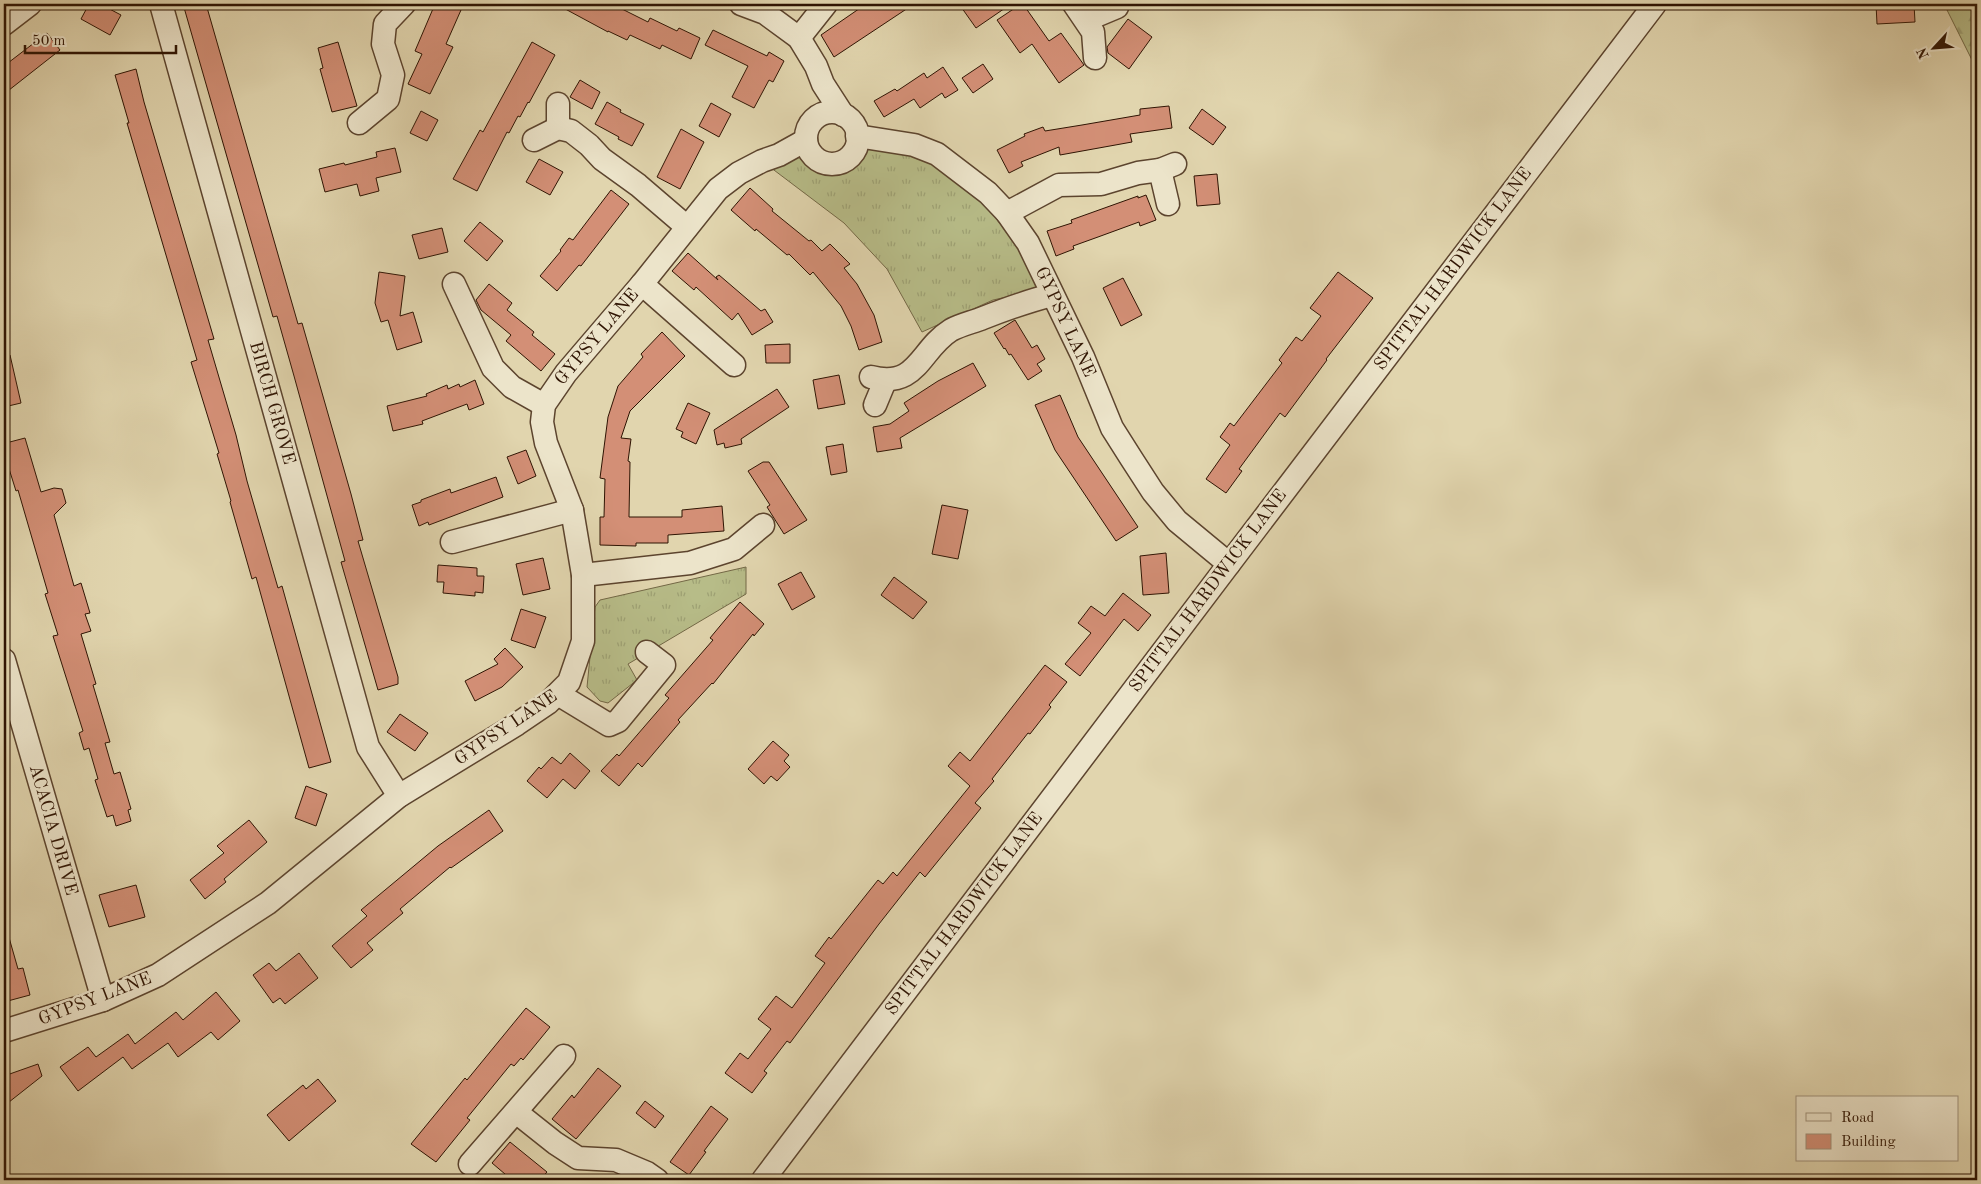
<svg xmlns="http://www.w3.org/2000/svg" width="1981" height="1184" font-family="'Old Standard TT',serif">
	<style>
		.grass { fill: url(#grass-tufts); stroke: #736846 }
		.forest { fill: url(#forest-firs); stroke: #736846 }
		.building { fill: #d38f76; stroke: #2f1403 }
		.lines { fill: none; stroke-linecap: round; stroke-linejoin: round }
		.minor-casing { stroke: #5c442e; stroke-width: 25 }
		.minor { stroke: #ece4ca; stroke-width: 22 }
		.labels { text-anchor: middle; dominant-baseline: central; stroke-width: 5; stroke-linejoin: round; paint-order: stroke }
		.street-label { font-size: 18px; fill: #2f1403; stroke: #ece4ca }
	</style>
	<defs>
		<pattern id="grass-tufts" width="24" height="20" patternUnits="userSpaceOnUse" patternTransform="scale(1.25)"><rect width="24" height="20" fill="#b7bc88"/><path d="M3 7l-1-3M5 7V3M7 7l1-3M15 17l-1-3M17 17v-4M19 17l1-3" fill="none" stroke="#9ea174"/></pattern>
		<pattern id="forest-firs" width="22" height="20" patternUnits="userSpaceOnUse" patternTransform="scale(1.25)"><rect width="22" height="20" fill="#b7bc88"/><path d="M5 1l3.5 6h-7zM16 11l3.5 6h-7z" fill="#9ea174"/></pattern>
	</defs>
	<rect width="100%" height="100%" fill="#e1d5ae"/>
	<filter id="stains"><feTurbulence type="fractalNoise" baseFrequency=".004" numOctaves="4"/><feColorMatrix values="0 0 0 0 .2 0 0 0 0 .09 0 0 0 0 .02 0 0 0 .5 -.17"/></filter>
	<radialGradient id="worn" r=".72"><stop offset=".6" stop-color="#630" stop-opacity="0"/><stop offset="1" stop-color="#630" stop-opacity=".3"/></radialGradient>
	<g class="grass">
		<path d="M857,136L965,175L1049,288L993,300L922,332L887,269L844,223L762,161L807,146C820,174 856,167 857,136Z"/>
		<path d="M746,567V594L628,664L637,680L608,703L600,701L587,687L595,607L600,600Z"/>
	</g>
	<path class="forest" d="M1944,4H1977V70Z"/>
	<g class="building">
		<path d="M89,4H100L121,15L110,35L81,19Z"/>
		<path d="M183,4H206L298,324L302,323L351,494L363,540L358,541L398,677V684L378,690L341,562L345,561L294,376L277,316L273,317Z"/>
		<path d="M435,4H447L461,10L446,44L453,47L430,94L408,84L422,54L415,51Z"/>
		<path d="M556,4H612L648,22L650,18L677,31L679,28L700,38L691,59L662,45L660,49L630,35L627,40L608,31V32Z"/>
		<path d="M866,4H914L834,57L821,35Z"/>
		<path d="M959,4H1011L976,28Z"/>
		<path d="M1021,4H1023L1049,41L1061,33L1084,65L1059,83L1032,44L1020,53L997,20Z"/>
		<path d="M1876,4H1914L1915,22L1877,24Z"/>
		<path d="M1128,19L1152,37L1129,69L1108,53L1107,47Z"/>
		<path d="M713,30L767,56L769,52L784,61L773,82L769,80L754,108L732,97L748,66L705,45Z"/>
		<path d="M47,33L60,50L4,94V66Z"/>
		<path d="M338,42L357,106L332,112L320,69L323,68L318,48Z"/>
		<path d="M532,42L555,55L529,103L528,102L520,117L518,116L509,133L507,132L477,191L453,179L480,130L483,132Z"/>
		<path d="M983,64L993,79L973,93L962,78Z"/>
		<path d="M943,67L958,90L945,98L942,93L920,108L914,99L884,117L874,101L895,89L897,91L924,73L927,78Z"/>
		<path d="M136,69L144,102L214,339L208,340L236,435L247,481L278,588L282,586L331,762L309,768L256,577L252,579L230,502L231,501L217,454L219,453L191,362L197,360L127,123H129L115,75Z"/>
		<path d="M580,80L600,92L592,109L570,97Z"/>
		<path d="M607,102L621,110L620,112L644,124L632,146L618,139L619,137L595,124Z"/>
		<path d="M711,103L731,114L719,137L699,126Z"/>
		<path d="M1169,106L1172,128L1130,134L1132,142L1060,155L1059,147L1021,162L1023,166L1009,173L997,150L1025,136L1024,134L1043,127L1045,131L1082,125L1140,115V109Z"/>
		<path d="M1202,109L1226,127L1213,145L1189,128Z"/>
		<path d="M421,111L438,120L427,141L410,133Z"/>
		<path d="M681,129L704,142L680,189L657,177Z"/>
		<path d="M395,148L401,172L376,178L379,191L360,196L357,184L325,192L319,169L344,163L345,165L377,157L376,152Z"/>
		<path d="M539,159L563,172L550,195L526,182Z"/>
		<path d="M1217,174L1220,204L1197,206L1194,176Z"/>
		<path d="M750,188L773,209L772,211L809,241L811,240L822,251L830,244L850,264L844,268L857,284L874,315L882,342L859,350L851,326L841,306L813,272L810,275L789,254L787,255L756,229L755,231L731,210Z"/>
		<path d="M611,190L629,204L581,266L579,265L557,291L540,276L561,251L560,250L569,238L573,240Z"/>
		<path d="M1146,195L1156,220L1140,226L1139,222L1098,237L1073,246L1074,249L1056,256L1047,231L1072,223L1071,220L1138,196V198Z"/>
		<path d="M480,222L503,241L487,261L464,241Z"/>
		<path d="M442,228L448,252L419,259L412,235Z"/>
		<path d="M688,253L718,280L716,277L719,275L761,311L765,309L773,322L752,335L738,313L732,320L696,287L694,290L672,271Z"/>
		<path d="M379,272L405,276L400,316L413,312L422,342L397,350L388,320L381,322L375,303Z"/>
		<path d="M1338,272L1373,298L1326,359L1327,360L1285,417L1280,413L1239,469L1242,471L1226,493L1206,479L1230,445L1220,437L1230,423L1234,426L1282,363L1279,360L1296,337L1302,341L1321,316L1310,308Z"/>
		<path d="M1123,278L1142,315L1121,326L1103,288Z"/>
		<path d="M489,284L512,303L507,310L534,332L532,335L555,354L541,371L506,341L511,335L481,310L476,300Z"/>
		<path d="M1015,320L1032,348L1037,345L1045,359L1037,364L1042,371L1028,380L1011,354L1009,355L1005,348L1004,349L994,333Z"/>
		<path d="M662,332L685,356L630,411L621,438L631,439L628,461L630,462L629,517H682V510L722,506L724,531L668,535V543H636V546L600,545V517H604L605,479L600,478L608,417L618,386L643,357L641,354Z"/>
		<path d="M790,344V363H766L765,345Z"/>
		<path d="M10,355L21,403L4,407V356Z"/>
		<path d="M973,363L986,386L900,438L902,448L877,452L873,427L890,424L909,411L904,403L938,381Z"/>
		<path d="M839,375L845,404L818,409L813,380Z"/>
		<path d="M475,380L484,404L469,410L467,404L422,421L423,424L393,431L387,406L427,396L426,394L447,385L448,389L459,384L460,387Z"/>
		<path d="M777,389L789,407L741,439L742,444L725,448L724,443L717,445L714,430Z"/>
		<path d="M1060,395L1078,437L1138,527L1116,541L1055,450L1035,405Z"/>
		<path d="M688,403L710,413L696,444L681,437L683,432L676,429Z"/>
		<path d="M25,438L41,492L54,488L62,489L66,503L54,515L74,586L81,583L90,613L85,614L91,631L81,634L96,684L93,685L110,742L105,743L114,774L120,772L131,809L128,810L131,821L116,826L113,815L107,817L95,780L98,779L89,748L84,750L79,733L83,731L53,636L58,635L45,594L48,593L18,490L16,491L5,456L9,455L6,443Z"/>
		<path d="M843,444L847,472L831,475L826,447Z"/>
		<path d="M526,450L536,476L518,484L507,457Z"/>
		<path d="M763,462H769L807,520L784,534L767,507L770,505L748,471Z"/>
		<path d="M496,477L503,497L429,525L428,522L419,526L412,505L421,502V500L450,489L451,493Z"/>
		<path d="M942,505L968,510L958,559L932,554Z"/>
		<path d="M1166,553L1169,593L1143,595L1140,556Z"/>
		<path d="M543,558L550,589L523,595L516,564Z"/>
		<path d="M438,565L477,568V576H484L483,593L475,592V596L443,593L444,582H437Z"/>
		<path d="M801,572L815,597L792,610L778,584Z"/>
		<path d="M894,577L927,602L913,619L881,595Z"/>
		<path d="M1123,593L1151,615L1138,631L1124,619L1080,676L1065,664L1091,633L1078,623L1091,606L1105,616Z"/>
		<path d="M740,602L764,624L754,636L753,634L713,684L712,683L678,720L680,722L642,767L638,763L619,786L601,771L617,754L619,756L669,698L665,695L713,640L710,638Z"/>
		<path d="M521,609L546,617L535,648L511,640Z"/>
		<path d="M505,648L523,667L502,687L475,701L465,681L498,664L494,659Z"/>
		<path d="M1045,665L1067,682L1049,705L1051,707L1030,734L1028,733L992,779L994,781L975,803L981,808L925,877L920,872L879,924L790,1043L787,1041L764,1071L767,1073L752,1093L725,1073L740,1053L748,1059L771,1029L758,1019L776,996L792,1008L825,963L815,956L829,937L831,939L878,880L883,884L893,872L897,876L970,786L948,766L960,752L970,761Z"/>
		<path d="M400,714L428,733L415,751L387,732Z"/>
		<path d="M773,741L789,755L784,761L790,767L777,781L771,776L764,784L748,769Z"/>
		<path d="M570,753L590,771L575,789L563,779L547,798L527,781L539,767L541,769L552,757L561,764Z"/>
		<path d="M306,786L327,794L316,826L295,818Z"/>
		<path d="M489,810L503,831L451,868L450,867L400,909L403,913L367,943L373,950L351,968L332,946L367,916L361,910L438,846Z"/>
		<path d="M249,820L267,842L224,879L226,882L205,899L190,880L224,853L217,846Z"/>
		<path d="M136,885L145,917L109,927L99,895Z"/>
		<path d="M8,934L18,969L23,968L30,995L4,1002V935Z"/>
		<path d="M299,953L318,978L285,1004L280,998L273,1003L253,975L269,963L276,971Z"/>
		<path d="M216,992L240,1021L218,1040L211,1032L178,1057L168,1043L132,1069L123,1057L78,1091L60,1067L88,1047L96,1057L128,1034L135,1044L176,1012L183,1020Z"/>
		<path d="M526,1008L550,1027L523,1060L521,1058L514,1066L511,1064L467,1118L470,1120L436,1162L411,1144L465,1078L467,1080Z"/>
		<path d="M38,1064L42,1076L4,1106V1076Z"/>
		<path d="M598,1068L621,1086L576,1139L552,1119L572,1095L574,1098Z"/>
		<path d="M318,1079L336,1101L289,1141L267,1115L303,1085L306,1089Z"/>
		<path d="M645,1101L664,1116L655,1128L636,1113Z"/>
		<path d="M711,1106L728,1119L704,1151L706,1152L689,1175L670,1162Z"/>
		<path d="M510,1142L547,1172L540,1180H512L492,1163Z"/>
	</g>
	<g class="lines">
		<defs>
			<g id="minor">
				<path d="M161,4L368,747L399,796"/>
				<path d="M741,4L765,13L799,38L816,66L823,84L843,115"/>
				<path d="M1074,4L1093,32L1095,58"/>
				<path d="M1086,20L1117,7"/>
				<path d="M4,24L30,4"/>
				<path d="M799,38L826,4"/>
				<circle cx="832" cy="138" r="26"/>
				<path d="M359,123L388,99L393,75L383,44L385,24L404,4"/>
				<path d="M558,128V104"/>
				<path d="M857,136L914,145L937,154L988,193L1007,213L1028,243L1083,357L1112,428L1131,458L1153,492L1177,521L1229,564"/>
				<path d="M534,140L558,128L571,131L589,145L602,159L638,185L687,227"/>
				<path d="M1160,170L1168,204"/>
				<path d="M1007,213L1059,185L1101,184L1138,173L1160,170L1175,164"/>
				<path d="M454,284L493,368L512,387L544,405"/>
				<path d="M642,284L734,365"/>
				<path d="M871,377C918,389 919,350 951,330C960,325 973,322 983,318C1006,309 1028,301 1052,295"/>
				<path d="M875,405L885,381"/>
				<path d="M452,542L572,510"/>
				<path d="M583,575L690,563L734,549L763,525"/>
				<path d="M4,660L103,1000"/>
				<path d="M558,694L609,725L618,721L664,665L647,652"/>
				<path d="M4,1031L103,1000L158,975L268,903L399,796L517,724L548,703L569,682L583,641V575L572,510L546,443L542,422L544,405L566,373L642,284L718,189L739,173L762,161L779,155L806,140"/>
				<path d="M516,1112L555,1143L578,1158L616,1160L647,1173L657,1180"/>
				<path d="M470,1164L564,1056"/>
				<path d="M763,1180L1229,564L1655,4"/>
			</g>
		</defs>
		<use href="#minor" class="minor-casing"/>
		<use href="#minor" class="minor"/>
	</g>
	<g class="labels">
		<g class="street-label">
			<text transform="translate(1453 269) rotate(-53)">SPITTAL HARDWICK LANE</text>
			<text transform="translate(1065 322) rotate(65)">GYPSY LANE</text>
			<text transform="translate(597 337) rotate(-50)">GYPSY LANE</text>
			<text transform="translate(272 403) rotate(74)">BIRCH GROVE</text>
			<text transform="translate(1208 591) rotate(-53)">SPITTAL HARDWICK LANE</text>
			<text transform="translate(506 728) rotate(-34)">GYPSY LANE</text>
			<text transform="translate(53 830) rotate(74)">ACACIA DRIVE</text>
			<text transform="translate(964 914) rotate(-53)">SPITTAL HARDWICK LANE</text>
			<text transform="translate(95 999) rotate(-21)">GYPSY LANE</text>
		</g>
	</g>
	<rect width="1981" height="1184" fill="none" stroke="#e1d5ae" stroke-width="20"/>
	<rect x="5" y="5" width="1971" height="1174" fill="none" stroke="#2f1403" stroke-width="2.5"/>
	<rect x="10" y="10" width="1961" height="1164" fill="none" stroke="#2f1403"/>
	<rect x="1796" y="1096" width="162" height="65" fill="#ece4ca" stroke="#a0917a"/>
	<rect x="1806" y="1113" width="25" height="8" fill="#ece4ca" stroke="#a0917a"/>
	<text x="1841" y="1122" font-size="15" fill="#2f1403">Road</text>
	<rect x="1806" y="1134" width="25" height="15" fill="#d38f76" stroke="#a0917a"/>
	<text x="1841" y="1146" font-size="15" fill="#2f1403">Building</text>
	<g transform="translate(1934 48) rotate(244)" stroke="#ece4ca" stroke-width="4" paint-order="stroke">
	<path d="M0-4L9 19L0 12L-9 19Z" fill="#2f1403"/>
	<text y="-8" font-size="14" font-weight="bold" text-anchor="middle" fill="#2f1403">N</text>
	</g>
	<path d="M25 45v8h151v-8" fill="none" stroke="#2f1403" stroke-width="2.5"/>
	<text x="32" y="45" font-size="15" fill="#2f1403" stroke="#ece4ca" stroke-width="4" paint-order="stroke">50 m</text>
	<rect width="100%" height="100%" filter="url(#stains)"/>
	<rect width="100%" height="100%" fill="url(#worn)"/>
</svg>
